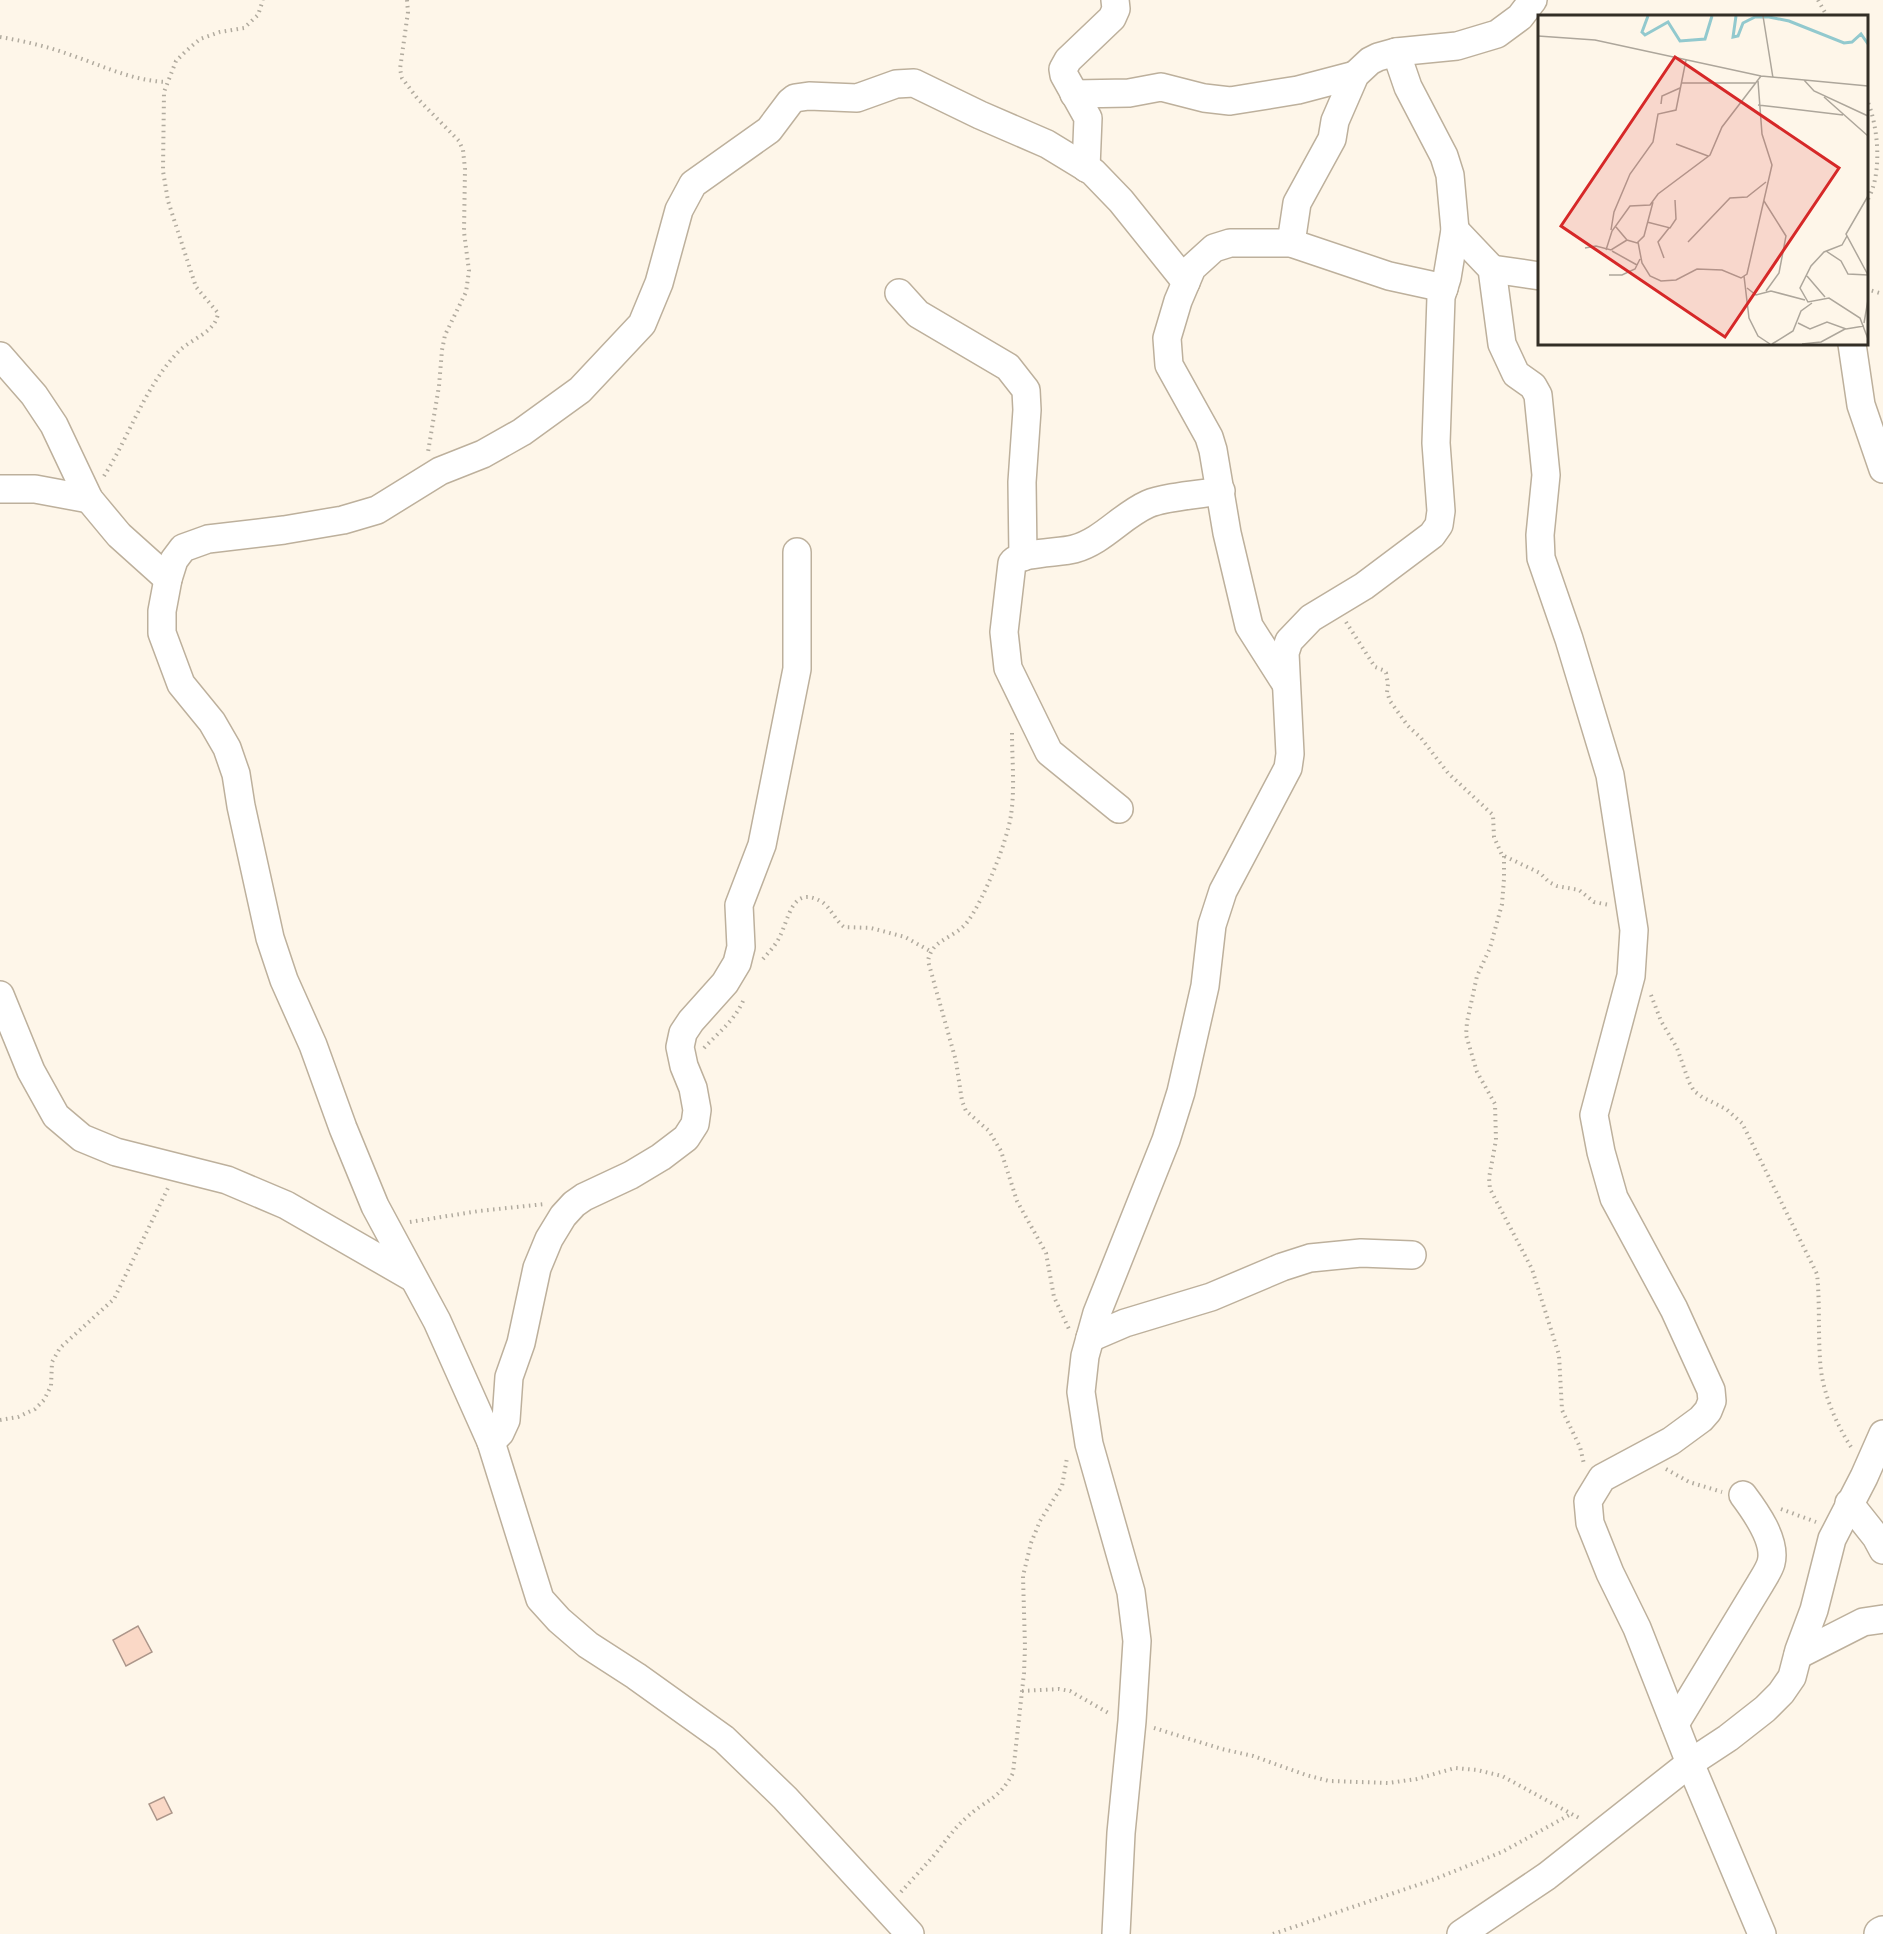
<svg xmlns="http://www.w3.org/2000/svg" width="1883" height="1934" font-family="'Open Sans',sans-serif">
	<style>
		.building { fill: #fad8c6; stroke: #ac968a; stroke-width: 1.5 }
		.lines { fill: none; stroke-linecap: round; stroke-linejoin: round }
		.minor-casing { stroke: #bdb09c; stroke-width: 30 }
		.major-casing { stroke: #bdb09c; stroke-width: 36 }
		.path { stroke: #b1ab9f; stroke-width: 4; stroke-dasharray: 1.5 4.5; stroke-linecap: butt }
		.minor { stroke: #fff; stroke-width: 27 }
		.major { stroke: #fff; stroke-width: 33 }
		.inset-river { fill: none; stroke: #92c9ce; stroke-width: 3 }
		.inset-road { fill: none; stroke: #ada69b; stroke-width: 1.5 }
		.view { fill: #d62828; fill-opacity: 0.15; stroke: #d62828; stroke-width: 3 }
		.inset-edge { fill: none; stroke: #332e26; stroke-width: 3 }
	</style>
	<rect width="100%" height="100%" fill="#fef6e9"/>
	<g class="building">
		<path d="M138,1626L152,1652L126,1666L113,1640Z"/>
		<path d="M164,1797L172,1813L157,1820L149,1804Z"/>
	</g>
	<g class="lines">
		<defs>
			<g id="minor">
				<path d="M1074,94L1129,93L1161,87L1204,98L1230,101L1298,90L1355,75"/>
				<path d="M1086,168L1088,118L1064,75L1063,69L1068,60L1112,18L1116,9L1115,0"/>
				<path d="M1455,230L1492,269L1502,344L1516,374L1533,386L1538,395L1546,475L1540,535L1541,558L1569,639L1610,775L1634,930L1631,976L1594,1115L1601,1152L1614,1198L1674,1309L1711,1390L1712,1401L1708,1411L1701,1419L1671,1441L1602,1478L1588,1501L1590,1523L1610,1573L1637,1628L1690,1763L1762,1934"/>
				<path d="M1291,243L1297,203L1332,139L1335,121L1355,75L1370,61L1378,57L1396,52L1457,46L1497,34L1520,17L1533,0"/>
				<path d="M1492,269L1540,276"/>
				<path d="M899,293L918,314L1008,367L1026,390L1027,410L1022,482L1023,557"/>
				<path d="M1852,344L1861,405L1883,469"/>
				<path d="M0,356L34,395L54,425L89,499L119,535L168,579"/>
				<path d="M0,489H35L89,499"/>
				<path d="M1286,684L1249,626L1227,533L1213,450L1209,437L1169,365L1167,338L1178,301L1192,268L1214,248L1230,243H1291L1389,276L1444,288"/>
				<path d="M1119,809L1049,752L1008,668L1004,632L1012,563C1019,552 1060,553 1074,549C1103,541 1121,516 1148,504C1163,497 1203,494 1221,491"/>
				<path d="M0,995L31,1071L56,1116L82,1138L116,1152L227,1180L286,1205L413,1278"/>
				<path d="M1090,1338L1125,1323L1211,1297L1282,1267L1310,1258L1361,1253L1412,1255"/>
				<path d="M491,1442L500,1433L506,1420L509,1377L521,1343L537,1268L549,1239L563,1216L574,1204L584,1197L631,1175L661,1157L686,1138L695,1124L697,1110L693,1088L684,1066L680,1047L683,1033L691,1021L725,983L737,963L741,947L739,905L762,845L797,669V552"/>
				<path d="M1849,1503L1876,1537L1883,1550"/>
				<path d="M1798,1655L1863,1622L1883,1619"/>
				<path d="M1675,1724L1760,1584C1764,1577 1769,1570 1771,1563C1777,1541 1755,1511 1743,1495"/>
				<path d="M910,1934L785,1798L724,1739L636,1676L588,1645L559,1620L540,1599L491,1442L437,1321L375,1206L343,1128L313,1045L284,980L270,938L241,806L236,774L227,748L212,722L181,684L162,633V611L168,579L174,560L183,548L208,539L284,530L343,520L377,510L440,471L483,454L522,432L580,390L642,324L659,283L679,210L693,184L769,130L790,102L795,98L809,96L857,98L896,84L914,83L980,115L1047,144L1093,172L1121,201L1186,282"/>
				<path d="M1116,1934L1121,1833L1132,1721L1137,1641L1131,1592L1089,1444L1081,1392L1085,1356L1097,1313L1166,1140L1181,1092L1205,986L1212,925L1223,891L1288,768L1290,754L1285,653L1289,641L1311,618L1364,586L1432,535L1439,525L1441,511L1436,443L1441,297L1447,278L1455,230L1450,175L1444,156L1408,87L1396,52"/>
				<path d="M1461,1934L1547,1876L1690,1763L1728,1738L1765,1709L1781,1693L1792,1677L1799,1650L1814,1610L1832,1539L1864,1477L1883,1434"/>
			</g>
			<path id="major" d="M1881,1934L1883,1933"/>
		</defs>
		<use href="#minor" class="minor-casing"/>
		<use href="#major" class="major-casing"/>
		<g class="path">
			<path d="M407,0L408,12L400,69L402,78L417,98L459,141L463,150L465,169L464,232L469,271L466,292L445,335L442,350L439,386L428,452"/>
			<path d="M1818,0L1827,16"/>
			<path d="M0,37C23,41 46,46 68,54C101,65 132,81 167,82"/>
			<path d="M1866,98C1879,125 1883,178 1866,202"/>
			<path d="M1866,289L1883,294"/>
			<path d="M104,476C130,435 145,386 179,351C191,339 216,332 218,313L196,287L168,201L163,171L164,92L176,61L186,51L200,39L220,32L244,28L258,15L263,0"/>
			<path d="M1346,622L1375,667L1383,670L1386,673L1388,684L1387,692L1390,701L1408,726L1421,738L1448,773L1493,815L1494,837L1502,855L1540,873L1549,882L1557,886L1579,890L1594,902L1609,905"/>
			<path d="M1012,733C1012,760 1015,788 1011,815C1007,842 984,899 968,921C955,939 932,938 928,961L956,1061L962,1101L966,1111L989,1131L1001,1151L1017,1201L1046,1253L1054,1297L1069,1329"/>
			<path d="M1504,856V879L1502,904L1490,948L1477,976L1467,1022L1466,1035L1477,1072L1495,1104L1496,1140L1489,1178L1490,1189L1532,1269L1559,1355L1562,1410L1580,1447L1584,1464"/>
			<path d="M763,959C769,952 776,945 780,936C789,919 792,884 822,902C830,907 835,920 844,927L871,928L905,937L930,951"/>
			<path d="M1651,995L1661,1021L1677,1048L1689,1082L1694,1091L1702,1097L1726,1109L1742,1123L1817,1274C1820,1302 1818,1330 1820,1359C1821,1389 1835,1422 1851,1447"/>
			<path d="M704,1048C719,1032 734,1021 743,1001"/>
			<path d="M410,1222L479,1211L545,1204"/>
			<path d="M0,1420L18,1417L35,1409L44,1400L51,1386L52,1362L60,1348L114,1299L168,1188"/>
			<path d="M1666,1469L1689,1482L1722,1492"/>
			<path d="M1781,1509L1816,1522"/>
			<path d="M1022,1691L1059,1689L1070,1691L1110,1714"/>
			<path d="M1154,1728L1222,1749L1253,1756L1306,1775L1329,1781L1388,1783L1417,1779L1455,1768L1477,1770L1502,1776L1581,1819"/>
			<path d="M901,1892C910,1882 920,1871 929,1861C942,1847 952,1830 966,1818C986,1799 998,1801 1013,1773L1024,1673L1025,1647L1023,1576L1031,1543L1040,1521L1062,1486L1067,1458"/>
			<path d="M1273,1934L1435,1879L1502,1852L1571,1814"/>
		</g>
		<use href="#minor" class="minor"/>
		<use href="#major" class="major"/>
	</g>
	<g transform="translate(1538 15)">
		<rect width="330" height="330" fill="#fef6e9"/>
		<path class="inset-river" d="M110,1L104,17L107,20L130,7L142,26L167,24L174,1M198,1L195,22L200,21L205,8L217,2H231L251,6L306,28L314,27L323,19L330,29"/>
		<path class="inset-road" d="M225,1L235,63M0,21L57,25L223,61L330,71M266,65L276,76L330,101M143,68H218M286,82L330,121M123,89L124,81L142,73M220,90L305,100M138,129L170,141M330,181L308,219L330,260M226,186L248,221L241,258L228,276M109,207L132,213L138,204L137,185M78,212L89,225L99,228L106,221L115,187M73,215L76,197L92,159L115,127L120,99L138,95L148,45M309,221L304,230L286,237L273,251L262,273L270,287L291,283L322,303L330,324M100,227L104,248L112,261L123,266L138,265L159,254L184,255L203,263L209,259L234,150L224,119L220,66M150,227L192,183L209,182L228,167M47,233L58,231L73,235L89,225M68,235L74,216L92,191L112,190L120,179L172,140L184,112L223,61M74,236L99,250M288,236L303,246L310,259L330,260M126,243L120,227L131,213M71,260H84L97,254L102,244M206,261L211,303L220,321L232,329M269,261L287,282M209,273L218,280L233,276L267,285M260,308L272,314L289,307L308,314L326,311M326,308L330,285M234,329L255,316L263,296L274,288M264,329L283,327L307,314"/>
		<path class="view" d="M137,42L301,153L187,322L23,211Z"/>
		<rect width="330" height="330" class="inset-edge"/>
	</g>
</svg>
